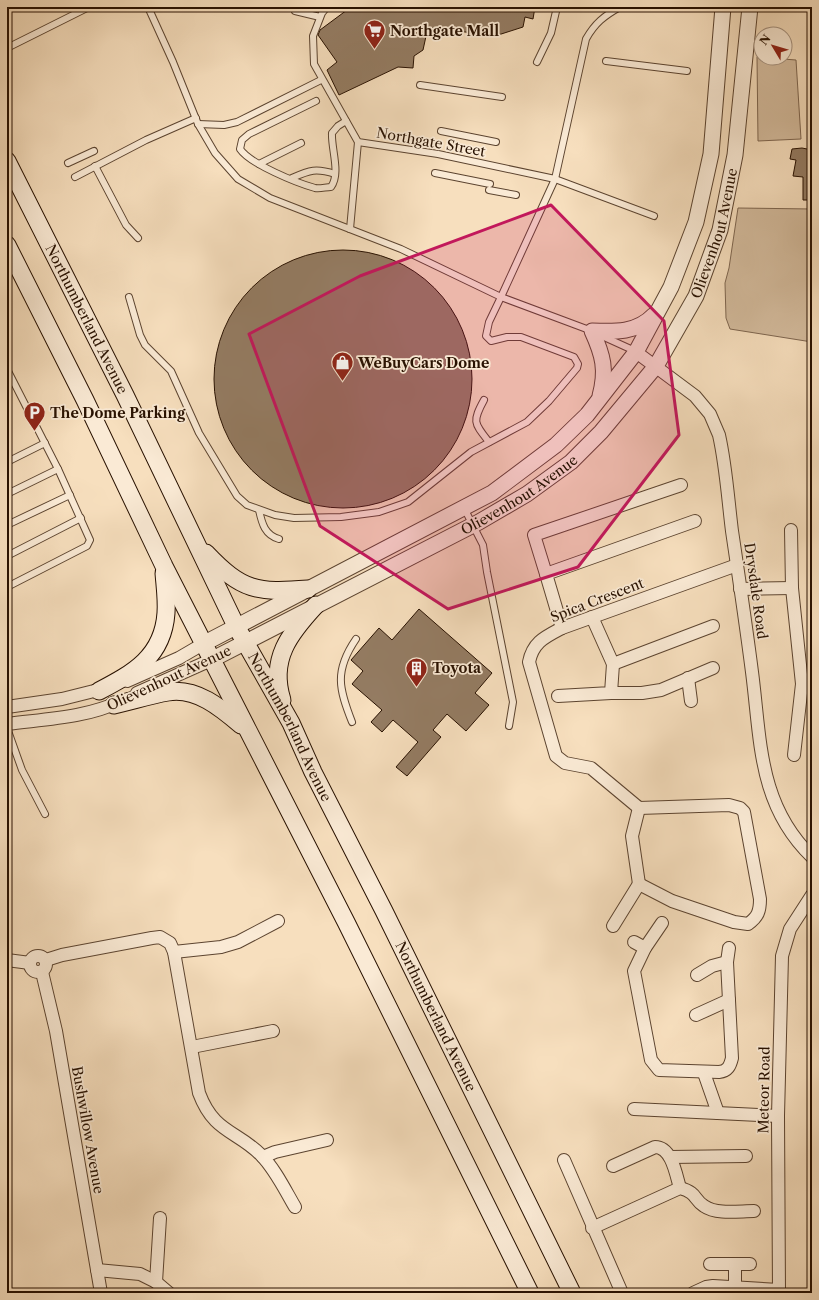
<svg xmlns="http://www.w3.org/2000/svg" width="819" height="1300" font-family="'Libre Caslon Text',serif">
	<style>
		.park { fill: #d4bc9e; stroke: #7e6650 }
		.building { fill: #947c63; stroke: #281101 }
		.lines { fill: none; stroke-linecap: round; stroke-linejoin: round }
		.service-casing { stroke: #5c4430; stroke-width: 8 }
		.minor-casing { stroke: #5c4430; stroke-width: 14 }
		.tertiary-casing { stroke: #5c4430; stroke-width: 17 }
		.secondary-casing { stroke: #281101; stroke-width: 19 }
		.service { stroke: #faead5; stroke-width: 6 }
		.minor { stroke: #faead5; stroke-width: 12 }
		.tertiary { stroke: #faead5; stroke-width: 15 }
		.secondary { stroke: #faead5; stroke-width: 17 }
		.marked { fill: #c2185b; fill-opacity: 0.2; stroke: #c2185b; stroke-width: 3; stroke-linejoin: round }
		.labels { text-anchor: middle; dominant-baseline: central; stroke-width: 3.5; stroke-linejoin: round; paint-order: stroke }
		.poi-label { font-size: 14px; font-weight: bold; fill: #281101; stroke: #faead5; text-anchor: start }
		.street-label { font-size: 14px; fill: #281101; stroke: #faead5 }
	</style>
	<rect width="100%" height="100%" fill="#f7dfbe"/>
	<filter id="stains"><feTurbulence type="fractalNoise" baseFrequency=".005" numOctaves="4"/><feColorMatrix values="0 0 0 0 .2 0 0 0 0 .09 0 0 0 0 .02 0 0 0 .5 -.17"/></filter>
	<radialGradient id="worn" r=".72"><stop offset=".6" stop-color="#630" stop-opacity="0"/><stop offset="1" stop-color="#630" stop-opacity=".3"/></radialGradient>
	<g class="park">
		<path d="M757,57L796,60L801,139L758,141Z"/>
		<path d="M738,208L812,209V342L730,329L726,318L725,283L729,268Z"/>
	</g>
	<g class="building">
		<path d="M351,7H535L533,19L525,17L523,27L495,36L428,27L423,50L414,56L413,68L398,67L339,95L327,70L337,62L318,35L320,30Z"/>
		<path d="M802,148L812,150V200H803V177L793,176L796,160L790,159L792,149Z"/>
		<circle cx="343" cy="379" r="129"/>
		<path d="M419,609L492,673L475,693L489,705L466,731L447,714L433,730L441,737L407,776L396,767L418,742L393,720L382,732L371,722L382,710L352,684L363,671L351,660L379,628L392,640Z"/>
	</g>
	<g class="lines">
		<defs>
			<g id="service">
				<path d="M327,7L322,13L313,36L314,64L358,142L438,154L555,179L654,216"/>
				<path d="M295,11L320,17"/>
				<path d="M7,48L89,7"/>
				<path d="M606,61L687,71"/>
				<path d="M537,62L551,33L557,7"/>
				<path d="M420,85L502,97"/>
				<path d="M316,101L249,134L242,140L240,149C250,164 297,183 315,188C320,189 326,187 331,187C341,173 331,149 332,133L338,126L346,121"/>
				<path d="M198,124L224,125L237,122L321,80"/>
				<path d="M441,131L496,142"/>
				<path d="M68,163L94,151"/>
				<path d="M259,164L301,143"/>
				<path d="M95,166L126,225L138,238"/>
				<path d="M435,173L490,184"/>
				<path d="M75,177L146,140L196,118"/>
				<path d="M292,178C310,170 316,168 335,174"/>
				<path d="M489,190L516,195"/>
				<path d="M350,229L358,142"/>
				<path d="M129,297L140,335L145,345L171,371L199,433L237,496L247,505L275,515L294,518L341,517L379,512L408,502L471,452L527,422L549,401L577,368L578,364L574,357L521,337H507L491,341L486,336L489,322L501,297L401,249L270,198L238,179L215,153L198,124L173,62L148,7"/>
				<path d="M592,331L501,297L555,179L586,39C595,23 604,16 620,7"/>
				<path d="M602,336L635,351"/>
				<path d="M7,369L58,469L90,540L87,546L7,587"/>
				<path d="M484,400C472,422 474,423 489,442"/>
				<path d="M7,462L45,443"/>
				<path d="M7,494L58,469"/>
				<path d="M464,508L483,545L487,572L513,702L509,726"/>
				<path d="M259,510C262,524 265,535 279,539"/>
				<path d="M7,525L70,495"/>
				<path d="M7,556L81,518"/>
				<path d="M352,722C339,689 334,671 356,639"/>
				<path d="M7,728L22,770L45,814"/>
			</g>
			<g id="minor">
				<path d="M636,352L695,396L710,414L719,435C726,466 728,499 732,531C739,578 746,625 752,672C761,741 758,805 812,857"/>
				<path d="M791,530L792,588L802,684L794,755"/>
				<path d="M546,574L534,535L681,485"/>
				<path d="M740,589L792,588"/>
				<path d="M592,617L613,664L713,626"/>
				<path d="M562,628L546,574L695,521"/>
				<path d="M688,678L691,701"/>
				<path d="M127,681L179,658L203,644"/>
				<path d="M137,693L211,660"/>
				<path d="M611,693H642L661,690L713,668"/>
				<path d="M558,696L611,693L613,664"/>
				<path d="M7,707L62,699L106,688"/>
				<path d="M7,724C45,719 86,718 121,701"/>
				<path d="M639,808L632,836L639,884"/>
				<path d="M639,884L672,901L734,922L748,924C758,917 760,911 760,899L744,812L740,808L729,805L639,808L591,768L565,763L556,756L529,662C533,642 545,637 562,628L737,565"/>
				<path d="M662,923L645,948L634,971L651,1060L659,1070L719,1072C728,1071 730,1066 732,1058L727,962L729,948"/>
				<path d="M613,926L639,884"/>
				<path d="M634,942L645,948"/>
				<path d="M174,952L221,947L238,942L278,921"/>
				<circle cx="38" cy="964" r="8"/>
				<path d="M7,960L30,963"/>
				<path d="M46,960L62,955L152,938L160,937L170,943L174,952L199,1093C214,1133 236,1130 261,1155C275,1169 285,1190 295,1207"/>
				<path d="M42,972L56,1031L101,1293"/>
				<path d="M697,975L712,966L727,962"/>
				<path d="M696,1015L729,1000"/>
				<path d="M192,1047L273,1031"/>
				<path d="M704,1073L718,1113"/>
				<path d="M634,1109L778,1116"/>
				<path d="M263,1157L275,1152L327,1140"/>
				<path d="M670,1157L746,1156"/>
				<path d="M564,1160L622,1293"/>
				<path d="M613,1166L655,1147C672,1147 676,1175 680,1188"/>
				<path d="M592,1228L680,1188C698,1193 693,1199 704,1206C717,1215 739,1211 754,1211"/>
				<path d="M710,1264H735V1287"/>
				<path d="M735,1264H750"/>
				<path d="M97,1270L140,1274L156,1282L169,1293"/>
				<path d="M156,1282L160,1218"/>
				<path d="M693,1293L706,1287L713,1286L779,1290"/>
				<path d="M779,1293L778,1116L782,956L790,929L812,895"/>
			</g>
			<g id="tertiary">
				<path d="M600,396C607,370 603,355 592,331C615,332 637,333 654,315"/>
				<path d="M203,644L492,493L556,445L587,415L636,352L671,287L696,222L711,154L723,7"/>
				<path id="s1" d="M211,660L479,522L527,494L571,462L601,432L656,366L696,296L720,230L735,155L750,7"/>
			</g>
			<g id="secondary">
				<path id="s2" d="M7,161L125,395L236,626L291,723L313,772L384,911L572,1293"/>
				<path d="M7,245L85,400L164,566L346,922L530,1293"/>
				<path d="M206,553C242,591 257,593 308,589"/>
				<path d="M99,691C133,673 163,657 166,613C167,600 165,586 164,573"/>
				<path d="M282,700C269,659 290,633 316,605"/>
				<path d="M114,705C132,701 150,695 168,692C196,687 221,708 241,725"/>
			</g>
		</defs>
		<use href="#service" class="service-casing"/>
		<use href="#minor" class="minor-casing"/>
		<use href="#tertiary" class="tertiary-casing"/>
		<use href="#secondary" class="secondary-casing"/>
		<use href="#service" class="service"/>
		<use href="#minor" class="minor"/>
		<use href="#tertiary" class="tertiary"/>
		<use href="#secondary" class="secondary"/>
	</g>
	<path class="marked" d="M551,205L664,321L679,435L578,567L448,609L320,526L249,334L360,276Z"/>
	<defs>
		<symbol id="supermarket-pin" viewBox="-11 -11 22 30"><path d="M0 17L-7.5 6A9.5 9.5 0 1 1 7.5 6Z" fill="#8f2418" stroke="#faead5"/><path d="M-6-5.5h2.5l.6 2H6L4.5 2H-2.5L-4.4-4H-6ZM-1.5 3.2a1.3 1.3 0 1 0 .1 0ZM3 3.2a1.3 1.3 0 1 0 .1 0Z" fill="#fff"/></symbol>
		<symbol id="shop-pin" viewBox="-11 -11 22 30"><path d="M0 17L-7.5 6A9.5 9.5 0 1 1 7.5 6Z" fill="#8f2418" stroke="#faead5"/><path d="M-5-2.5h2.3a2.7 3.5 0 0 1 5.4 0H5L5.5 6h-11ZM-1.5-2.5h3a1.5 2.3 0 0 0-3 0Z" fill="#fff"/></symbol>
		<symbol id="parking-pin" viewBox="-11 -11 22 30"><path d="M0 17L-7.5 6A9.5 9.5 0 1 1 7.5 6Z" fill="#8f2418" stroke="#faead5"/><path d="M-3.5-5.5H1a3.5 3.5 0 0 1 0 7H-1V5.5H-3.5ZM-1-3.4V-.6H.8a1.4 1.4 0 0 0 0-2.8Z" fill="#fff"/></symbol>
		<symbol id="building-pin" viewBox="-11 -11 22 30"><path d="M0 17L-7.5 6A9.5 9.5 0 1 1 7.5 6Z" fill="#8f2418" stroke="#faead5"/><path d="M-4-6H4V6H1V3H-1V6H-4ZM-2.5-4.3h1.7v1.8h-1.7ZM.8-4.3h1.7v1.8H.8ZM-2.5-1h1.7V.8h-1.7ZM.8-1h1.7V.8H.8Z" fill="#fff"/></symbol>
	</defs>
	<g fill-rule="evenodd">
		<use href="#supermarket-pin" x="362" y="18" width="25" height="34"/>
		<use href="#shop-pin" x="330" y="350" width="25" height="34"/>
		<use href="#parking-pin" x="22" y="400" width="25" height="34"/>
		<use href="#building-pin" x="404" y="656" width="25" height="34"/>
	</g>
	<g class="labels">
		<g class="poi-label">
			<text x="390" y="31">Northgate Mall</text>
			<text x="358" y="363">WeBuyCars Dome</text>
			<text x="50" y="413">The Dome Parking</text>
			<text x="432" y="668">Toyota</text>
		</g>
		<g class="street-label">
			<text transform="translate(431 142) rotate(10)">Northgate Street</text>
			<text stroke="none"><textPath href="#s1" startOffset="686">Olievenhout Avenue</textPath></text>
			<text stroke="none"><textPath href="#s2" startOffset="177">Northumberland Avenue</textPath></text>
			<text stroke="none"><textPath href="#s1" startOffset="350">Olievenhout Avenue</textPath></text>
			<text transform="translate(756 591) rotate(82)">Drysdale Road</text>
			<text transform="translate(597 600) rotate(-21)">Spica Crescent</text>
			<text transform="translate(169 678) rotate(-25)">Olievenhout Avenue</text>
			<text stroke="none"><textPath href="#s2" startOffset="633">Northumberland Avenue</textPath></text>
			<text stroke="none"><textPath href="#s2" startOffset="957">Northumberland Avenue</textPath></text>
			<text transform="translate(764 1090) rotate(-89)">Meteor Road</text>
			<text transform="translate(88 1130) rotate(80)">Bushwillow Avenue</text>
		</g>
	</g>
	<rect width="819" height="1300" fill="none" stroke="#f7dfbe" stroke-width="24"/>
	<rect x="8" y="8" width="803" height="1284" fill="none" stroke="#281101" stroke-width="2"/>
	<rect x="12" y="12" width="795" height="1276" fill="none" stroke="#281101"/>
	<g transform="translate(773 46) rotate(308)"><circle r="19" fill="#faead5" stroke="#a69380"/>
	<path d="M0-3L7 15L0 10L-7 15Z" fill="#8f2418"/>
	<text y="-6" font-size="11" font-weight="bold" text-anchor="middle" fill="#281101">N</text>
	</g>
	<rect width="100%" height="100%" filter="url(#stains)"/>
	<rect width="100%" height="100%" fill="url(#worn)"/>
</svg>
